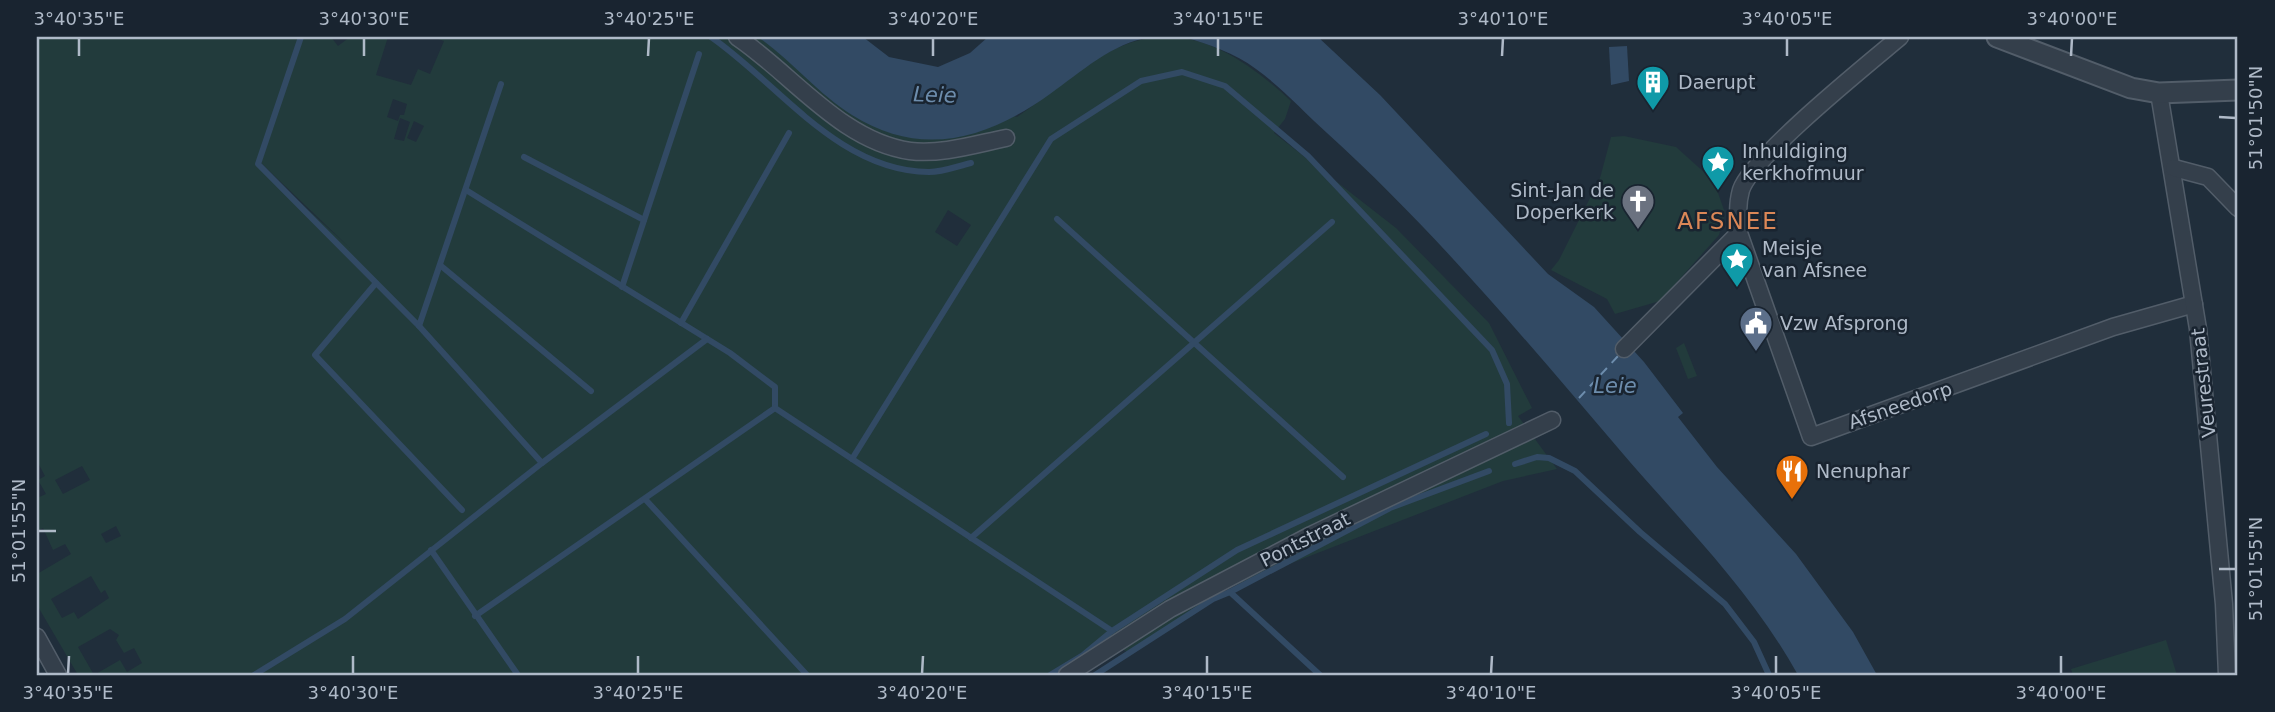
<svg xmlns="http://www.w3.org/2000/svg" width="2275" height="712" font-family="'DejaVu Sans',sans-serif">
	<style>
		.green { fill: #223b3c; fill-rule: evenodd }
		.water { fill: #324a64 }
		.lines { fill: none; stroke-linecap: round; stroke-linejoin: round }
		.stream { stroke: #324a64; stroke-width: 6 }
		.ferry { stroke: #6d8dad; stroke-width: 2; stroke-dasharray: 9 7; stroke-linecap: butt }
		.minor-casing { stroke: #525d69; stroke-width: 19 }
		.tertiary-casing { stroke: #525d69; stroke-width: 23 }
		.minor { stroke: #343f4b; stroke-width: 16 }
		.tertiary { stroke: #343f4b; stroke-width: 19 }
		.ticks { fill: none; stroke: #afbac8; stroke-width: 2.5 }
		.labels { text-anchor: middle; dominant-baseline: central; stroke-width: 5; stroke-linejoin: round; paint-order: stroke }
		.poi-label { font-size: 19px; fill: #afbac8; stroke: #192430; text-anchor: start }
		.street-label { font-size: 19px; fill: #afbac8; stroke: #192430 }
		.water-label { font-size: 21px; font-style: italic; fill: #6d8dad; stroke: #192430 }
		.quarter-label { font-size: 23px; letter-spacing: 2px; fill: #db8757; stroke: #192430 }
		.neatline { fill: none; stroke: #afbac8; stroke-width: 2.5 }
		.ticks-label { font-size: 18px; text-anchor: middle; fill: #afbac8 }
	</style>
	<rect width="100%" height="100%" fill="#202e3b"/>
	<g class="green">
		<path d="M37,37H301L258,164L350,248L261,163L302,37H331L338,46L350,37H388L376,75L411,85L418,69L430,74L444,41L432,37H758L1017,117C1047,96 1077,69 1109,52C1180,14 1239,53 1291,101L1285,119L1274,133L1396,228L1489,323L1532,408L1518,416L1557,469L1503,481L1230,587L1127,652L1105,638L1045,675H78L37,605V574L71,554L65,544L53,550L43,528L37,531V498L46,494L38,480L45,476L37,461ZM393,99L407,104L404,115H400L398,121L387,117ZM400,118L410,122L404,141L394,139ZM414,121L424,126L416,142L407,138ZM948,210L971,225L957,246L935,232ZM82,466L90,480L63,494L55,480ZM116,526L121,536L106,543L101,534ZM91,576L101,593L105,590L109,598L78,619L74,612L62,618L51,599ZM110,629L119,635L116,640L124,653L134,648L142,663L127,672L120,660L94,675L78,647Z"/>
		<path d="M1624,136L1676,147L1706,174L1717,190L1725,213L1719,235L1660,301L1615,314L1607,299L1551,270L1559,260L1600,178L1611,137Z"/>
		<path d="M1684,343L1697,376L1688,379L1676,348Z"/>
		<path d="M2166,640L2177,675H2073L2071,669Z"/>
	</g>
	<g class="water">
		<path d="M758,37H863L889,57L938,67L970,53L988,37H1151C1112,43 1081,72 1050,94C987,139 922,159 852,115C818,94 791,60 758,37Z"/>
		<path d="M1184,37H1318L1380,95L1548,274L1594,307L1644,362L1683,413L1678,417L1717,467L1796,554L1853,632L1877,675H1798C1751,590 1681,522 1618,448C1525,339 1433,229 1327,133C1304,112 1281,87 1256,69C1235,53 1208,44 1184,37Z"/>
		<path d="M1627,46L1629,81L1611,85L1609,47Z"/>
	</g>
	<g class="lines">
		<g class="stream">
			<path d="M301,37L258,164L419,326L501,84"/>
			<path d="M711,37C779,84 838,171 929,172C943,172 958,166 971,163"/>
			<path d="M524,157L644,220"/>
			<path d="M466,190L730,353L775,387V408L475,616"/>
			<path d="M1057,219L1343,477"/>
			<path d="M440,265L591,391"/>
			<path d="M376,283L315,355L462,510"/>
			<path d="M622,287L699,54"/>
			<path d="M681,323L789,133"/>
			<path d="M419,326L542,463"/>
			<path d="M775,408L1112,631L1237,550L1486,434"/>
			<path d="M852,459L1051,139L1141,81L1182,72L1225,86L1308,156L1492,350L1507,384L1509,423"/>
			<path d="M1515,464L1537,457L1549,458L1575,471L1640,532L1725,604L1754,642L1769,675"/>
			<path d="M645,499L807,675"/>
			<path d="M971,538L1332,222"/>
			<path d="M431,550L518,675"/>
			<path d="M1230,592L1390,508L1489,471"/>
			<path d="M254,675L345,619L542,463L707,339"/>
			<path d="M1050,675L1083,655L1112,631"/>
			<path d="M1095,675L1213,599L1230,592L1320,675"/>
		</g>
		<path class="ferry" d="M1579,398L1619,355"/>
		<defs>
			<g id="minor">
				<path d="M737,37C792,74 841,141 910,151C941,155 976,144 1006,138"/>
				<path d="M1900,37C1868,64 1751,158 1741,190C1737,204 1738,218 1739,233L1811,437L2113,327L2194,304"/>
				<path d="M2159,93L2198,329L2224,604L2227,675"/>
				<path d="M2174,168L2208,177L2238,208"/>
				<path d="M1624,349L1739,233"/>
				<path d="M37,637L58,675"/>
				<path d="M1067,675L1170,609L1311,535L1552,420"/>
			</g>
			<path id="tertiary" d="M1997,37L2131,88L2159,93L2238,90"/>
		</defs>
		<use href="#minor" class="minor-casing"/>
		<use href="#tertiary" class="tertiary-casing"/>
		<use href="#minor" class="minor"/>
		<use href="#tertiary" class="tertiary"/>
	</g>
	<path class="ticks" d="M79,56V38M364,56V38M648,56L649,38M933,56V38M1218,56V38M1502,56L1503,38M1787,56V38M2071,56L2072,38M2219,117L2236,118M38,531H56M2219,569H2236M68,674L69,656M353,674V656M638,674V656M922,674L923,656M1207,674V656M1491,674L1492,656M1776,674V656M2061,674V656"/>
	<defs>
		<symbol id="building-pin" viewBox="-11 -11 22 30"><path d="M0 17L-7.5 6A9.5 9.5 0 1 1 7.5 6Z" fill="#0f9aa8" stroke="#192430"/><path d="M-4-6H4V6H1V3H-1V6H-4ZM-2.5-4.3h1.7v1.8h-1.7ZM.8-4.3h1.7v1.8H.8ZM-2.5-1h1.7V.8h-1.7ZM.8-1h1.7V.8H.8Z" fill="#fff"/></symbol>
		<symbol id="sight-pin" viewBox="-11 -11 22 30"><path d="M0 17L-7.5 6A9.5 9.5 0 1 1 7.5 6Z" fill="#0f9aa8" stroke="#192430"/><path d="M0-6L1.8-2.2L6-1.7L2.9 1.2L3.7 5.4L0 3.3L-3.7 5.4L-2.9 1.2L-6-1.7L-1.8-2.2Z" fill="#fff"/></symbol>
		<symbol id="church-pin" viewBox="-11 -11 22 30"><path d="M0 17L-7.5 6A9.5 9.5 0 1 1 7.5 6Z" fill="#6b7280" stroke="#192430"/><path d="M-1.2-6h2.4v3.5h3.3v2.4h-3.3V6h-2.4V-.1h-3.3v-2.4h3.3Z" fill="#fff"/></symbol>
		<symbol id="civic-pin" viewBox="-11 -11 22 30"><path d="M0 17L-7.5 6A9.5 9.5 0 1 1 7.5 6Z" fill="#5c6f8a" stroke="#192430"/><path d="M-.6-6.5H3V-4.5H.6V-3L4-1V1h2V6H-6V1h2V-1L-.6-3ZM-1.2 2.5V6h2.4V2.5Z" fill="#fff"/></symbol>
		<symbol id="restaurant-pin" viewBox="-11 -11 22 30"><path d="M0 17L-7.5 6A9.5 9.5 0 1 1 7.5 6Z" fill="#e8710a" stroke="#192430"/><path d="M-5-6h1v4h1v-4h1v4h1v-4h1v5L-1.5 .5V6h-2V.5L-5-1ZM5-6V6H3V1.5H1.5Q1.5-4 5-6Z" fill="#fff"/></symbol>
	</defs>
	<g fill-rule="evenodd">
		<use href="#building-pin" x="1634" y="63" width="38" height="52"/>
		<use href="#sight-pin" x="1699" y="143" width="38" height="52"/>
		<use href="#church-pin" x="1619" y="182" width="38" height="52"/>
		<use href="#sight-pin" x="1718" y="240" width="38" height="52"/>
		<use href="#civic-pin" x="1737" y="304" width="38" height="52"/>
		<use href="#restaurant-pin" x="1773" y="452" width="38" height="52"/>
	</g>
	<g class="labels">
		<g class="poi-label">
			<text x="1678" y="82">Daerupt</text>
			<text x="1742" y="151">Inhuldiging<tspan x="1742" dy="22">kerkhofmuur</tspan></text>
			<text x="1614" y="190" text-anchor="end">Sint-Jan de<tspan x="1614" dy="22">Doperkerk</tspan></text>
			<text x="1762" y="248">Meisje<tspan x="1762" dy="22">van Afsnee</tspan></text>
			<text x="1780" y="323">Vzw Afsprong</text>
			<text x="1816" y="471">Nenuphar</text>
		</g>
		<g class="street-label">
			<text transform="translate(2203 383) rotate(-96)">Veurestraat</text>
			<text transform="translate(1900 405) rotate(-19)">Afsneedorp</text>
			<text transform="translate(1305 539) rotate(-27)">Pontstraat</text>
		</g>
		<g class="water-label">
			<text transform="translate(935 95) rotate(2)">Leie</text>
			<text x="1615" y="386">Leie</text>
		</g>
		<g class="quarter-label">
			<text x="1728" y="221">AFSNEE</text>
		</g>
	</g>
	<rect width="2275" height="712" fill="none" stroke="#192430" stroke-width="77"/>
	<rect x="38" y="38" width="2198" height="636" class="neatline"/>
	<g class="ticks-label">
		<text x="79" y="25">3°40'35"E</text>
		<text x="364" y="25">3°40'30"E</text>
		<text x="649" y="25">3°40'25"E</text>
		<text x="933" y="25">3°40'20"E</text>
		<text x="1218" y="25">3°40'15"E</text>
		<text x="1503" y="25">3°40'10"E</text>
		<text x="1787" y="25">3°40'05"E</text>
		<text x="2072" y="25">3°40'00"E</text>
		<text transform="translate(2256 118) rotate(-90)" y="6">51°01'50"N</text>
		<text transform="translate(19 531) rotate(-90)" y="6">51°01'55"N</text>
		<text transform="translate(2256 569) rotate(-90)" y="6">51°01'55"N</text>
		<text x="68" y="699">3°40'35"E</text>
		<text x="353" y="699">3°40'30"E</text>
		<text x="638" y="699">3°40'25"E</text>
		<text x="922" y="699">3°40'20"E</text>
		<text x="1207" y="699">3°40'15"E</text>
		<text x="1491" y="699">3°40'10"E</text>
		<text x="1776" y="699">3°40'05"E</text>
		<text x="2061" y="699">3°40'00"E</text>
	</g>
</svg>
